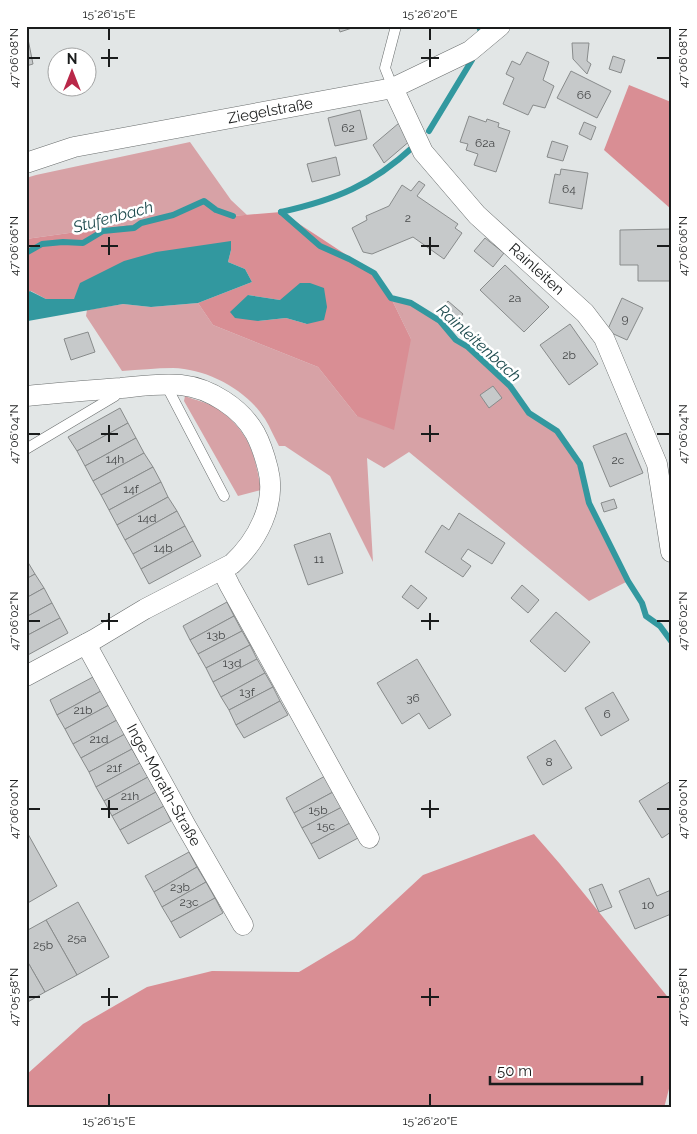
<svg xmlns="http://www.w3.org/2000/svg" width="697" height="1134" font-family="Raleway,sans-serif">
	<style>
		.green { fill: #d7a2a6 }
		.forest { fill: #d98e94; fill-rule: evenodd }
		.water { fill: #32989f }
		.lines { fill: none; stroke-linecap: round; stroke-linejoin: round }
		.stream { stroke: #32989f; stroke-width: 6 }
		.building { fill: #c6c9ca; stroke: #888b8b }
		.lane-casing { stroke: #6a6e6e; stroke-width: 11 }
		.street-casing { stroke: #6a6e6e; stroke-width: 21 }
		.lane { stroke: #fff; stroke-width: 10 }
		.street { stroke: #fff; stroke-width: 20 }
		.ticks { fill: none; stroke: #1a1c1c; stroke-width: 2 }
		.labels { text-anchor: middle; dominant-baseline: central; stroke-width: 5; stroke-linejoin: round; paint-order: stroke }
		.number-label { font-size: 12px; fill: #454748 }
		.street-label { font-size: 15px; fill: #1a1c1c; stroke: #fff }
		.water-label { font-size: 16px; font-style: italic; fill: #1f4c4f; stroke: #fff }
		.neatline { fill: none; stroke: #1a1c1c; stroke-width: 2 }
		.ticks-label { font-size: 12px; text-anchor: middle; fill: #1a1c1c }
	</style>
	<rect width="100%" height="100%" fill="#e2e6e6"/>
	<g class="green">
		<path d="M190,142L231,200L247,215L233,216L204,201L141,223L26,239V178L36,175Z"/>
		<path d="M391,298L411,303L440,321L456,340L468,347L510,386L529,413L557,431L580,464L589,503L628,581L589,601L409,452L384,468L367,458L373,562L330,476L285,446H279C274,437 270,427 265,419C246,389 207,369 173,368C156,368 139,370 122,371L86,316L87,310L123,304L151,307L198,303L213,325L318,367L357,416L411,339Z"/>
		<path d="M185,396C195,400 209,403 218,409C249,431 255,454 261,490L238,496L184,401Z"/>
	</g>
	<g class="forest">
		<path d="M629,85L671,102V209L604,150Z"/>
		<path d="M204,201L233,216L281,212L374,273L391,298L411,339L394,430L357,416L318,367L213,325L198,303L252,282L245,269L228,262L231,250L74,299H46L31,291L26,294V239L141,223ZM248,295L280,300L307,324L286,318L258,321Z"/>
		<path d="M534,834L560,864L671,1001V1081L664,1108H26V1075L83,1024L147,987L212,971L299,972L354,939L423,875Z"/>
	</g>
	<g class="water">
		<path d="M231,241V250L228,262L245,269L252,282L198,303L151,307L123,304L28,321L26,317V294L30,291L46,299H74L80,283L124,261L156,252Z"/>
		<path d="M300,283H310L324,288L327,307L324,320L307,324L286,318L258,321L235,318L230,312L248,295L280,300Z"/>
	</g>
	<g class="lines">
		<g class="stream">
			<path d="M480,29L482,26"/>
			<path d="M429,131L472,60"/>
			<path d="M281,212L320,246L349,259L374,273L391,298L411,303L440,321L456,340L468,347L510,386L529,413L557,431L580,464L589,503L628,581L642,603L646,616L660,626L671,641"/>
			<path d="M281,212C335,200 372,185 413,147"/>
			<path d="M26,253L42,244L63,242L83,243L103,231L134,228L141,223L173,215L204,201L216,210L233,216"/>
		</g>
	</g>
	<g class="building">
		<path d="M338,26H358L340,32Z"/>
		<path d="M26,29L33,64L26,66Z"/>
		<path d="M572,43H589L587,61L591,64L587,74L573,59Z"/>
		<path d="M527,52L549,62L543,80L554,86L545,108L533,105L528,115L503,104L514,78L506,74L512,61L520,65Z"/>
		<path d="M613,56L625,60L621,73L609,69Z"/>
		<path d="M571,71L611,91L597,118L557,98Z"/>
		<path d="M360,110L367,139L335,146L328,118Z"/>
		<path d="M469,116L486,122L487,119L499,123L498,127L510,131L496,172L474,165L478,154L466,150L468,144L460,142Z"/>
		<path d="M584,122L596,127L591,140L579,134Z"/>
		<path d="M399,123L411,140L384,163L373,145Z"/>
		<path d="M552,141L568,146L563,161L547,157Z"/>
		<path d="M336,157L340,175L312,182L307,164Z"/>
		<path d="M561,169L588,173L582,209L549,203L555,174L560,175Z"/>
		<path d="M419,181L425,185L417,196L458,224L455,228L462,233L444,259L413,237L372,254L363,252L352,228L367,220L366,216L389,206L402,185L411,191Z"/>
		<path d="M671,229V281H638V265H620V230Z"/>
		<path d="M485,238L504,253L493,267L474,251Z"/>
		<path d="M505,265L549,307L524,332L480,290Z"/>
		<path d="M622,298L643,308L627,340L607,331Z"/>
		<path d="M448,301L463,314L454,325L439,312Z"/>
		<path d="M570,324L598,364L569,385L540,345Z"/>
		<path d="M88,332L95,352L71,360L64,339Z"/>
		<path d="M493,386L502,398L489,408L480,395Z"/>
		<path d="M120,408L128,423L77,451L68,437Z"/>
		<path d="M128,423L136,438L85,466L77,451Z"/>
		<path d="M626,433L643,473L610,487L593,446Z"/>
		<path d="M136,438L144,453L93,481L85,466Z"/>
		<path d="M144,453L153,467L101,495L93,481Z"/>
		<path d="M153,467L161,482L109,510L101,495Z"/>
		<path d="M161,482L168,497L117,525L109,510Z"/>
		<path d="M168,497L177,511L125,540L117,525Z"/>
		<path d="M614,499L617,508L604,512L601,503Z"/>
		<path d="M177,511L185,526L133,554L125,540Z"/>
		<path d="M459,513L505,543L492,564L468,549L461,559L471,566L463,577L425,552L442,525L449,530Z"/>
		<path d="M185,526L193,541L141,569L133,554Z"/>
		<path d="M330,533L343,573L308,585L294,545Z"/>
		<path d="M193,541L201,556L149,584L141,569Z"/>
		<path d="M26,559L35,574L26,579Z"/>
		<path d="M35,574L44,588L26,598V579Z"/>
		<path d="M411,585L427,598L418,609L402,597Z"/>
		<path d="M522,585L539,600L528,613L511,598Z"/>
		<path d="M44,588L52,603L26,617V598Z"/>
		<path d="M227,602L234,616L190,640L183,626Z"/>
		<path d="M52,603L60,618L26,636V617Z"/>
		<path d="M556,612L590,642L565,672L530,641Z"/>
		<path d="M234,616L242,631L198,654L190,640Z"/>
		<path d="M60,618L68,633L26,656V636Z"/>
		<path d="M242,631L250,645L206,668L198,654Z"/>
		<path d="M250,645L257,659L213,682L206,668Z"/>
		<path d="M257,659L265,673L221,697L213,682Z"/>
		<path d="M417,659L451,715L429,729L419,713L402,724L377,683Z"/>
		<path d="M265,673L273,687L229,710L221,697Z"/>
		<path d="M93,677L101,691L57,715L50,700Z"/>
		<path d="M273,687L280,701L236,725L229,710Z"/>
		<path d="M101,691L109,705L65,729L57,715Z"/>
		<path d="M613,692L629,720L601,736L585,708Z"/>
		<path d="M280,701L288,715L244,738L236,725Z"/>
		<path d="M109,705L117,720L73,744L65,729Z"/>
		<path d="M117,720L125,734L81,758L73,744Z"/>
		<path d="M125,734L132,749L89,772L81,758Z"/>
		<path d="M555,740L572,768L543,785L527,757Z"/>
		<path d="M132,749L140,763L96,787L89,772Z"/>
		<path d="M140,763L148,777L104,801L96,787Z"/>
		<path d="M325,776L333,792L294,813L286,798Z"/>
		<path d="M148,777L156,792L112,816L104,801Z"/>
		<path d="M671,781V832L662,838L639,801Z"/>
		<path d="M156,792L164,806L120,830L112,816Z"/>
		<path d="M333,792L342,807L302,828L294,813Z"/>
		<path d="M164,806L171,821L128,844L120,830Z"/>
		<path d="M342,807L350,823L311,844L302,828Z"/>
		<path d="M350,823L358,838L319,859L311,844Z"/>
		<path d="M28,834L57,886L26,904V835Z"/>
		<path d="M189,852L197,867L154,892L145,876Z"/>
		<path d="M197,867L206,882L162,907L154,892Z"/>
		<path d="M649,878L657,896L671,890V914L635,929L619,891Z"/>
		<path d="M206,882L215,898L171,922L162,907Z"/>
		<path d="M602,884L612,907L599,912L589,889Z"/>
		<path d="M215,898L223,913L180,938L171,922Z"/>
		<path d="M78,902L109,957L77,975L46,920Z"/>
		<path d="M46,920L77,975L45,992L26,959V931Z"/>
		<path d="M26,959L45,992L26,1003Z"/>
	</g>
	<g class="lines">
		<defs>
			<g id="lane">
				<path d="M393,88L385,68L396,26"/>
				<path d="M166,385L224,496"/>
				<path d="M26,449L115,396L119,390"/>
			</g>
			<g id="street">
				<path id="s1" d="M393,88L423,152L477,215L585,313L604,338L657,464L671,552"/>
				<path id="s2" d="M26,163L74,147L393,88L470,51L500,26"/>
				<path d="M26,396C58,393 89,390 121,388C141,386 161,383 181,385C210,388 241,408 255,433C261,444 265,457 268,469C277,504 257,541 232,564L145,609L95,639L26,676"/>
				<path d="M222,570L230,586L369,838"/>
				<path id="s3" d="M86,644L186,826L243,925"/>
			</g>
		</defs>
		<use href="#lane" class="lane-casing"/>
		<use href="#street" class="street-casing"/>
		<use href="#lane" class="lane"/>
		<use href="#street" class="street"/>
	</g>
	<path class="ticks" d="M109,28V40M430,28V40M109,49V67M430,49V67M28,58H40M101,58H118M421,58H439M657,58H670M109,237V255M430,237V255M28,246H40M101,246H118M421,246H439M657,246H670M109,425V442M430,425V442M28,434H40M101,434H118M421,434H439M657,434H670M109,613V630M430,613V630M28,621H40M101,621H118M421,621H439M657,621H670M109,800V818M430,800V818M28,809H40M101,809H118M421,809H439M657,809H670M109,988V1006M430,988V1006M28,997H40M101,997H118M421,997H439M657,997H670M109,1094V1106M430,1094V1106"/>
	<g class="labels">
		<g class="number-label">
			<text x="584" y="95">66</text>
			<text x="348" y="128">62</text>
			<text x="485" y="143">62a</text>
			<text x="569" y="189">64</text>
			<text x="408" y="218">2</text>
			<text x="515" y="298">2a</text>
			<text x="625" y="319">9</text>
			<text x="569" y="355">2b</text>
			<text x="115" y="459">14h</text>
			<text x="618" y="460">2c</text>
			<text x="131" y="489">14f</text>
			<text x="147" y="518">14d</text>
			<text x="163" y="548">14b</text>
			<text x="319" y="559">11</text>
			<text x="216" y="635">13b</text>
			<text x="232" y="663">13d</text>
			<text x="247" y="692">13f</text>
			<text x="413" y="698">36</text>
			<text x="83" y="710">21b</text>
			<text x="607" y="714">6</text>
			<text x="99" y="739">21d</text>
			<text x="549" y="762">8</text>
			<text x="114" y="768">21f</text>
			<text x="130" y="796">21h</text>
			<text x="318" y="810">15b</text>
			<text x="326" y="826">15c</text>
			<text x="180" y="887">23b</text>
			<text x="189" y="902">23c</text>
			<text x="648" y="905">10</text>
			<text x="77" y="938">25a</text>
			<text x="43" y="945">25b</text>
		</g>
		<g class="street-label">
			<text stroke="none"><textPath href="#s2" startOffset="250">Ziegelstraße</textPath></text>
			<text stroke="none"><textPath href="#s1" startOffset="234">Rainleiten</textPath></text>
			<text stroke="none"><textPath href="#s3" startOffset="161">Inge-Morath-Straße</textPath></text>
		</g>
		<g class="water-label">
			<text transform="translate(113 217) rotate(-15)">Stufenbach</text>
			<text transform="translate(479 343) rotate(42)">Rainleitenbach</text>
		</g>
	</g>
	<rect width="697" height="1134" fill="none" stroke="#ffffff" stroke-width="55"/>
	<g transform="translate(72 72)"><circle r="24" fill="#ffffff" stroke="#a3a4a4"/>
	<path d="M0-4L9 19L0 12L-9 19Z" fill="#b92849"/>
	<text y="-8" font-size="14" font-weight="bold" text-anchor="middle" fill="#1a1c1c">N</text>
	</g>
	<path d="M490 1076v8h152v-8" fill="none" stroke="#1a1c1c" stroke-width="2.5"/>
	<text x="497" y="1076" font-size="15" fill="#1a1c1c" stroke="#ffffff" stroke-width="4" paint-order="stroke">50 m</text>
	<rect x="28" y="28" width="642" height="1078" class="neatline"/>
	<g class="ticks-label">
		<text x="109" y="18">15°26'15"E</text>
		<text x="430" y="18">15°26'20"E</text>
		<text transform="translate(14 58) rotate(-90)" y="4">47°06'08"N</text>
		<text transform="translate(683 58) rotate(-90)" y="4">47°06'08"N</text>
		<text transform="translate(14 246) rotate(-90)" y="4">47°06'06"N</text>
		<text transform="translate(683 246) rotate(-90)" y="4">47°06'06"N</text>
		<text transform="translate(14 434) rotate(-90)" y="4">47°06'04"N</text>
		<text transform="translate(683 434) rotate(-90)" y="4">47°06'04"N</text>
		<text transform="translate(14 621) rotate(-90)" y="4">47°06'02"N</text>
		<text transform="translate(683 621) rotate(-90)" y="4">47°06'02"N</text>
		<text transform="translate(14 809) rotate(-90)" y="4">47°06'00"N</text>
		<text transform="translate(683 809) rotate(-90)" y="4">47°06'00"N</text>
		<text transform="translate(14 997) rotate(-90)" y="4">47°05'58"N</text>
		<text transform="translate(683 997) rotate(-90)" y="4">47°05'58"N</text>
		<text x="109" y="1125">15°26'15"E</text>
		<text x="430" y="1125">15°26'20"E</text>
	</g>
</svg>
